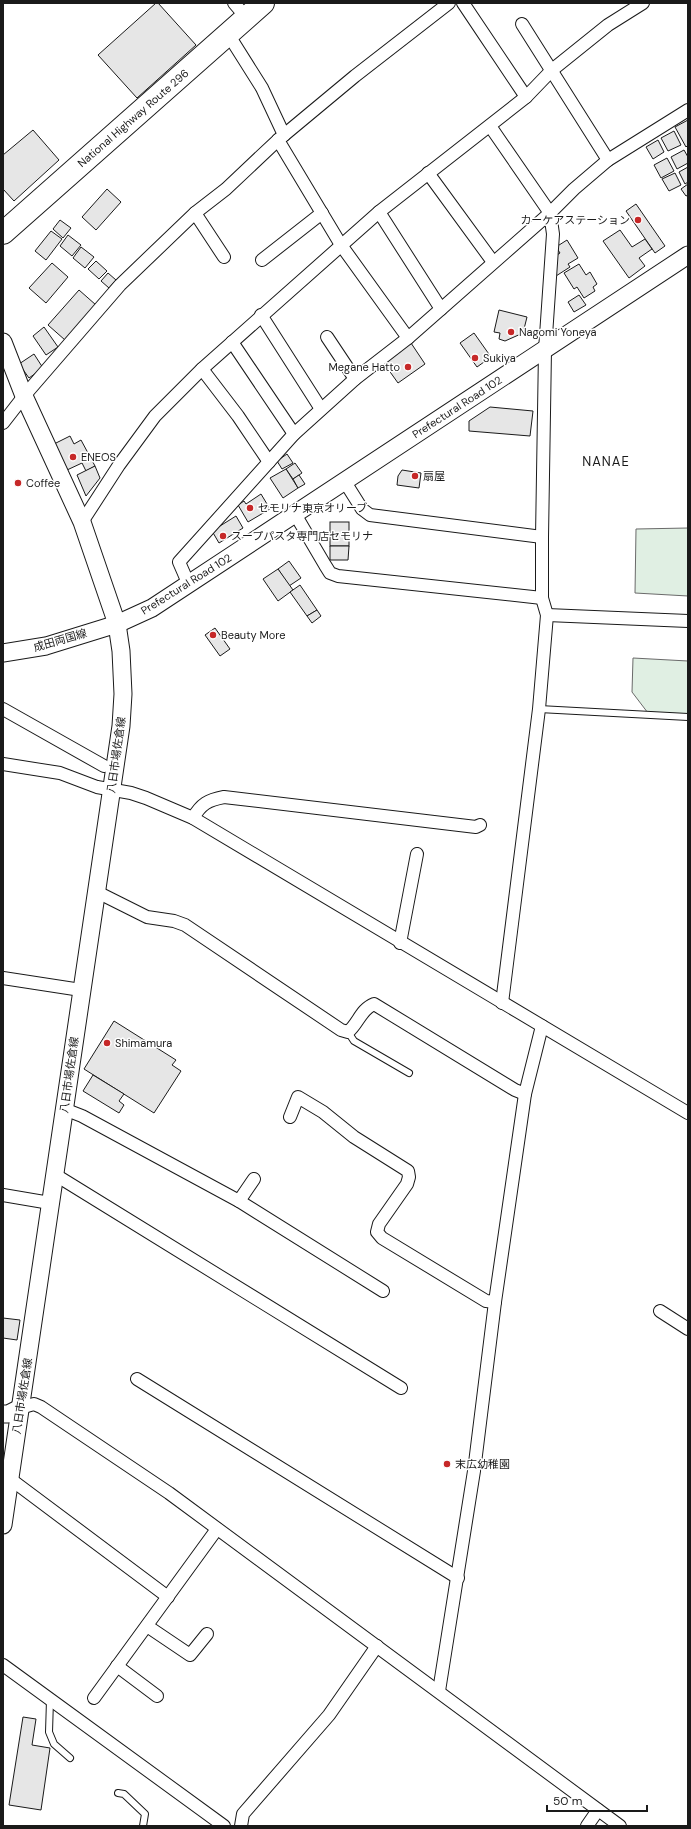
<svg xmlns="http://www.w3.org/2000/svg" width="691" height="1829" font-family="'DM Sans','Noto Sans JP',sans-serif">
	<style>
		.green { fill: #e0efe3; stroke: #6a6a6a }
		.building { fill: #e6e6e6; stroke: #1a1a1a }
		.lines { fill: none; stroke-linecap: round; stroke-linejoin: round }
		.lane-casing { stroke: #1a1a1a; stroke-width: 8 }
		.street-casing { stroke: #1a1a1a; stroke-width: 14 }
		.secondary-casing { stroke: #1a1a1a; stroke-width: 19 }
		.highway-casing { stroke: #1a1a1a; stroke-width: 24 }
		.lane { stroke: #fff; stroke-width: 6 }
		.street { stroke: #fff; stroke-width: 12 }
		.secondary { stroke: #fff; stroke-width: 17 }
		.highway { stroke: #fff; stroke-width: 22 }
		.poi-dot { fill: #c62828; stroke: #fff; stroke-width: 1.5 }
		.labels { text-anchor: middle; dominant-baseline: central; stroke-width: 3; stroke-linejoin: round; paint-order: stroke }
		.street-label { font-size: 11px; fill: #1a1a1a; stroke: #fff }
		.poi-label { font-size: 11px; fill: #1a1a1a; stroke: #fff; text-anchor: start }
		.quarter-label { font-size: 13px; letter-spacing: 1px; fill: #1a1a1a; stroke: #fff }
	</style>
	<rect width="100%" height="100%" fill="#fff"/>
	<g class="green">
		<path d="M688,528V596L635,593L636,529Z"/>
		<path d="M633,658L688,661V714L648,713L632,692Z"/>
	</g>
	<g class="building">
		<path d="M156,3H158L196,45L137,98L98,55Z"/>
		<path d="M688,120V145L686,147L675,127Z"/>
		<path d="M33,130L59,160L14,201L3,189V155Z"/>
		<path d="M674,131L681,145L668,151L661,138Z"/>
		<path d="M658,140L664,152L653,159L646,147Z"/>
		<path d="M684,150L688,157V163L677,169L671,157Z"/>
		<path d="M667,158L674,171L661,178L654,165Z"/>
		<path d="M688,167V182L685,184L679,172Z"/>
		<path d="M675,173L681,185L669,191L662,179Z"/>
		<path d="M688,184V195L686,196L681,189Z"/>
		<path d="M107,189L121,202L96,230L82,217Z"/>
		<path d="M636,204L665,246L655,253L626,211Z"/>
		<path d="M60,220L71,228L63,238L53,229Z"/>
		<path d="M620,230L632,247L645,239L652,249L639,258L645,266L629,278L603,241Z"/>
		<path d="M51,231L62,239L46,260L35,251Z"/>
		<path d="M68,235L81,245L72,256L60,246Z"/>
		<path d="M567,240L578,258L568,264L570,267L556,276L554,257L560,253L556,247Z"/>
		<path d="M81,247L94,257L85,268L73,258Z"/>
		<path d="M96,261L107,271L99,279L88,269Z"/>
		<path d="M52,263L68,277L46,303L29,288Z"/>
		<path d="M579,264L586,275L590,272L597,284L593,287L595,291L584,298L577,287L574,289L564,273Z"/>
		<path d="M108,273L116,280L109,288L101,281Z"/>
		<path d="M79,290L96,305L65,340L48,325Z"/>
		<path d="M579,295L586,305L574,312L568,302Z"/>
		<path d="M499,310L527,317L523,333L505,341L499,339L500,333L494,332Z"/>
		<path d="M44,327L58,347L46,355L33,336Z"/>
		<path d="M474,333L491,357L477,367L460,343Z"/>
		<path d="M411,343L425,364L398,383L383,362Z"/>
		<path d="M34,354L43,368L29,378L19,364Z"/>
		<path d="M490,407L533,411L530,436L469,431V421Z"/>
		<path d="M70,436L74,444L81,440L95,466L86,471L82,463L67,470L54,444Z"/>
		<path d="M287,454L293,463L282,469L277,461Z"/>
		<path d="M295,463L302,473L293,479L286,469Z"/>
		<path d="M95,466L100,478L86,496L77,475Z"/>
		<path d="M286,469L298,488L283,498L270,478Z"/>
		<path d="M402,470L421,473L419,488L397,485L398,476Z"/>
		<path d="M299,475L305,484L298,488L293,479Z"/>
		<path d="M261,494L270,509L248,522L238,505L244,501L246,504Z"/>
		<path d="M236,516L243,528L219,543L212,531Z"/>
		<rect x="330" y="522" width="19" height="24"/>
		<path d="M330,546H349L348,560H330Z"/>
		<path d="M289,561L301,578L289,586L278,569Z"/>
		<path d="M278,569L293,590L278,601L263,579Z"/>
		<path d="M300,585L317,610L307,616L290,592Z"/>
		<path d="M317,610L321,616L312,623L307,616Z"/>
		<path d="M215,628L230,649L220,656L205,635Z"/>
		<path d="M114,1021L176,1060L172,1065L181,1071L154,1113L84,1069Z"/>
		<path d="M93,1075L124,1094L119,1101L124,1105L119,1113L83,1091Z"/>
		<path d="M3,1318L20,1320L17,1340L3,1338Z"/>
		<path d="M23,1717L36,1719L32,1745L50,1748L41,1810L9,1805Z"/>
	</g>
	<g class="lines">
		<defs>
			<g id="lane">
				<path d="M539,709L688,717"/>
				<path d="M348,1032L354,1041L409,1073"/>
				<path d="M50,1700L49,1732L54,1744L70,1758"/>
				<path d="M118,1793L124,1794L145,1814L143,1826"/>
			</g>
			<g id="street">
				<path d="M234,3L246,17"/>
				<path d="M463,3L526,97"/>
				<path d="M522,24L608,160"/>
				<path d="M228,34L262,88L284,135"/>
				<path d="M490,126L550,213L553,234L545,350L542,537V598L547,615L539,709L502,1003"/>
				<path d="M278,140L341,245L408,338"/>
				<path d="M428,173L493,262"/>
				<path d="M379,212L441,309"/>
				<path d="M195,213L224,257"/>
				<path d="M262,260L322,213"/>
				<path d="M261,315L321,409"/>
				<path d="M327,337L355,379"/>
				<path d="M232,342L294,434"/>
				<path d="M202,369L238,416L269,462"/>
				<path d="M3,423L24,396L120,285L195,213L226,189L278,140L355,76L449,3"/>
				<path d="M345,482L362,509L370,515L542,537"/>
				<path d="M295,514L325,565L330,573L338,576L542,598"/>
				<path d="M82,522L119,465L155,416L202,369L379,212L526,97L552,70L608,25L643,3"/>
				<path d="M189,585L179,562L294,434L355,379L408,338L441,309L550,213L574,189L608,160L688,110"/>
				<path d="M547,615L688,621"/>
				<path d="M3,709L104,766"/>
				<path d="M3,764L60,773L97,787L131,793L146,798L193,818L688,1113"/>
				<path d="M193,818C201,804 208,800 224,797L476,827L480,825"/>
				<path d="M95,891L147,917L174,921L185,925L341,1030L348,1032C358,1024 361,1009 374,1004L515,1090L525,1094"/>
				<path d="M400,943L417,854"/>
				<path d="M3,978L81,990"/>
				<path d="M64,1109L82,1116L239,1201L383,1291"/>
				<path d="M290,1117L298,1097L323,1112L354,1137L408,1171L409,1177L407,1184L379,1224L377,1232L382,1238L486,1301L495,1302"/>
				<path d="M54,1174L401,1388"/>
				<path d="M3,1195L50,1203"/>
				<path d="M239,1201L254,1179"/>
				<path d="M660,1311L688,1329"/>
				<path d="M137,1379L458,1578"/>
				<path d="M20,1408L34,1404L41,1407L169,1493L620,1826"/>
				<path d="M9,1478L168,1597"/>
				<path d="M147,1626L190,1655L207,1634"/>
				<path d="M3,1665L224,1826"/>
				<path d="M117,1666L157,1696"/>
				<path d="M439,1691L474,1471L495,1302L525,1094L542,1026"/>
				<path d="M94,1698L217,1529"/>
				<path d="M241,1826L243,1814L329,1715L377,1646"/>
				<path d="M587,1826L598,1810"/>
			</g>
			<g id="secondary">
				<path d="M3,342L24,396L82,522L117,624L121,651L123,694L121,726L3,1525"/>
				<path d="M3,653L46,646L117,624L152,608L688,255"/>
				<path d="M3,1414H8L20,1408"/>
			</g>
			<path id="highway" d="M3,233L263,3"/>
		</defs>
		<use href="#lane" class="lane-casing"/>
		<use href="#street" class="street-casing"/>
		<use href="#secondary" class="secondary-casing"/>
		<use href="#highway" class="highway-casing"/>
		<use href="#lane" class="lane"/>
		<use href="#street" class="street"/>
		<use href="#secondary" class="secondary"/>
		<use href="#highway" class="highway"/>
	</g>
	<g class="poi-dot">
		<circle cx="638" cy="220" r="4"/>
		<circle cx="511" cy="332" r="4"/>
		<circle cx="475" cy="358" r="4"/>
		<circle cx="408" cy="367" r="4"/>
		<circle cx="73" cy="457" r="4"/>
		<circle cx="415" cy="476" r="4"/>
		<circle cx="18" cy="483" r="4"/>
		<circle cx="250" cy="508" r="4"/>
		<circle cx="223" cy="536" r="4"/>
		<circle cx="213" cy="635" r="4"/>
		<circle cx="107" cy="1043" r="4"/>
		<circle cx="447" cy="1464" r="4"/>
	</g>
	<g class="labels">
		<g class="street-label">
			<text transform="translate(133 118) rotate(-41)">National Highway Route 296</text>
			<text transform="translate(457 407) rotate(-33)">Prefectural Road 102</text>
			<text transform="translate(186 584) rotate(-32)">Prefectural Road 102</text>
			<text transform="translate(60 640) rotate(-16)">成田両国線</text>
			<text transform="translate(116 755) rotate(-82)">八日市場佐倉線</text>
			<text transform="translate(69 1075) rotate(-82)">八日市場佐倉線</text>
			<text transform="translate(22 1396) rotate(-81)">八日市場佐倉線</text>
		</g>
		<g class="poi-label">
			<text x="630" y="220" text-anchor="end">カーケアステーション</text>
			<text x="519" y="332">Nagomi Yoneya</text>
			<text x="483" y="358">Sukiya</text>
			<text x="400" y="367" text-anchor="end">Megane Hatto</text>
			<text x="81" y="457">ENEOS</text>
			<text x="423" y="476">扇屋</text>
			<text x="26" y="483">Coffee</text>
			<text x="258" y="508">セモリナ東京オリーブ</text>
			<text x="231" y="536">スープパスタ専門店セモリナ</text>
			<text x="221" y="635">Beauty More</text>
			<text x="115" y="1043">Shimamura</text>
			<text x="455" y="1464">末広幼稚園</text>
		</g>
		<g class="quarter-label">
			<text x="606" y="461">NANAE</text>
		</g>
	</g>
	<rect width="691" height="1829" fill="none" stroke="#1a1a1a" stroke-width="8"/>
	<path d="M547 1805v6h100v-6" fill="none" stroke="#1a1a1a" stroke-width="2"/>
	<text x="553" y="1805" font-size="12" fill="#1a1a1a" stroke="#ffffff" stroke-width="3" paint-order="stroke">50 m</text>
</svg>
